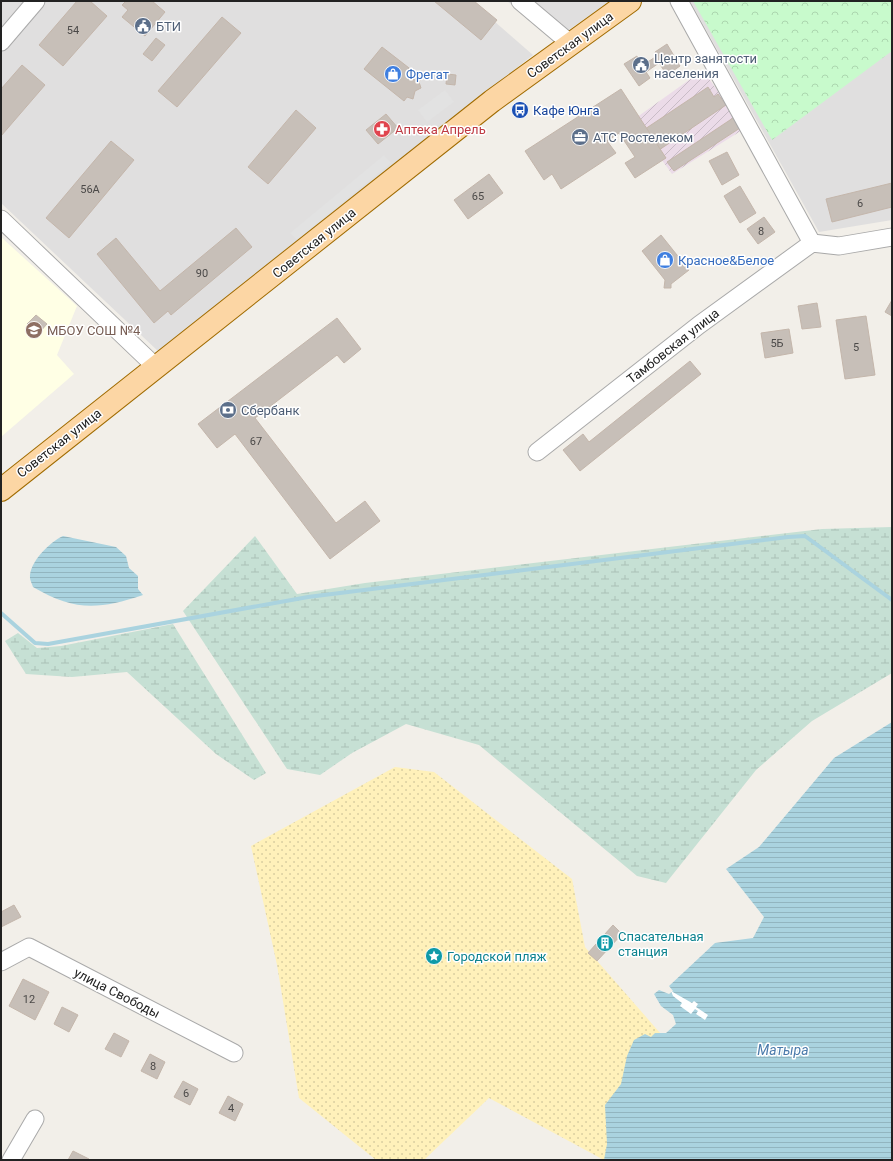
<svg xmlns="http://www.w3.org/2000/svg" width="893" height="1161" viewBox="0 0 893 1161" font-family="Roboto,sans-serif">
	<defs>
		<pattern id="industrial-furrows" width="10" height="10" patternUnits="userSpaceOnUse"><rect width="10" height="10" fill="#ebdbe8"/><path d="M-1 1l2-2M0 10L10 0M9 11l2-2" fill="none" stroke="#c9bcc7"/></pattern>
		<pattern id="wetland-marsh" width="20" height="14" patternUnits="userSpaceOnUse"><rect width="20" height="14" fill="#c6e0d4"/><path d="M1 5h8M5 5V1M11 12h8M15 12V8" fill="none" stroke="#aac0b6"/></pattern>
		<pattern id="sand-dots" width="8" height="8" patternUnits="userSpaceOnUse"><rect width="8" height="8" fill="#fff1ba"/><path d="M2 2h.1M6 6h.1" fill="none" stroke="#dacea0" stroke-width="1.8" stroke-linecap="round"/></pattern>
		<pattern id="park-crowns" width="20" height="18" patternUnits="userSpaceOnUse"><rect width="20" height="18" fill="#c8facc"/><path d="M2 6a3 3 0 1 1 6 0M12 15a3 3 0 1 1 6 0" fill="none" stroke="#acd6af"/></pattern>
		<pattern id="water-rules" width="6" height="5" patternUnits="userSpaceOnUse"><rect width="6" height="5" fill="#aad3df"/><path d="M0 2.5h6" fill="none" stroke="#92b5bf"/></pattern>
	</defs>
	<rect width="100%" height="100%" fill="#f2efe9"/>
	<g fill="#e0dfdf">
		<path d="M1,1H471L533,55L159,352L1,203Z"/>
		<path d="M507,1H610L553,41Z"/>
		<path d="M690,1H892V220L819,232Z"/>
	</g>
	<path fill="url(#industrial-furrows)" d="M703,70L744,129L672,174L633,120Z"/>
	<path fill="#ffffe5" d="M1,237L77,306L57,355L74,374L1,437Z"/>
	<g fill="url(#wetland-marsh)">
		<path d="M892,527V673L812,721L756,770L666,883L637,876L479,745L406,724L352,753L320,775L287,769L183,611L255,536L297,594L365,583L822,529Z"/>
		<path d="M173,624L266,773L254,780L216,754L127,672L72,677L26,674L5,641L18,633L37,648L61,646Z"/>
	</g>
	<path fill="url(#sand-dots)" d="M395,767L434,772L572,879L585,947L688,1065L636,1160H604L489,1098L424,1160H376L299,1098L277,965L251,846Z"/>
	<path fill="url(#park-crowns)" d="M693,1H892V51L772,140Z"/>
	<g fill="#e2e2e2">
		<path d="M445,90L454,102L427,122L418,110Z"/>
		<path d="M384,155L391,163L297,240L290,233Z"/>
	</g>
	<g fill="url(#water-rules)">
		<path d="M63,536L116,547L126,556L129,568L138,576V589L143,595C98,610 74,611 33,587C32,584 30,580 30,578C29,562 50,542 63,536Z"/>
		<path d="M892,722V1160H604L607,1144L605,1105L621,1084L627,1056L634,1040L645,1034L651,1037L655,1033H666L676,1024L673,1015L661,1006L654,994L659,990L669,994L673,991L669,986L715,943L753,938L764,917L726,869L759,847L834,758Z"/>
	</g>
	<path fill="#fff" d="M671,991L692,1003L694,1001L698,1004L696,1007L708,1015L705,1020L696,1014L698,1011L695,1009L691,1014L680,1006L682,1003L673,996Z"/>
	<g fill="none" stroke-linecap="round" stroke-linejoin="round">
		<path stroke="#aad3df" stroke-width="4" d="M1,613L35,643L48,644L308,597L788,537L805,536L892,600"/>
	</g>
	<g fill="#c7bfb8" stroke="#c4b6ab">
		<path d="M77,1H90L107,16L63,66L39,45Z"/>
		<path d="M126,1H152L165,12L145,36L122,17L128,10L122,5Z"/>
		<path d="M434,1H474L497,20L481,40Z"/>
		<path d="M222,17L241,33L177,107L158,91Z"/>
		<path d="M156,38L165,45L152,61L143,54Z"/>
		<path d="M667,44L680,66L667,75L659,63L646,72L650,78L639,86L624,64L637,56L643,65L657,56L655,52Z"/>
		<path d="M382,47L422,78L419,82L421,88L415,91L413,99L407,97L404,101L364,69Z"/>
		<path d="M22,65L45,85L1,136V89Z"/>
		<path d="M447,74L456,75L455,85L446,84Z"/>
		<path d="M708,87L714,97L718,94L726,105L659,150L645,129Z"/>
		<path d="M621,89L666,158L635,178L625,163L635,157L619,133L607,141L616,153L561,189L552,174L544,180L525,151Z"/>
		<path d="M296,110L316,128L268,184L248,167Z"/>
		<path d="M386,114L398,128L378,144L366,130Z"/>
		<path d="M733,118L740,128L674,171L667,162Z"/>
		<path d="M111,141L134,160L69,238L46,218Z"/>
		<path d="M727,152L739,175L722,185L709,161Z"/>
		<path d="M489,174L503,193L468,219L454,200Z"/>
		<path d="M892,183V207L832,222L826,199Z"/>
		<path d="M740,186L756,213L740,223L724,196Z"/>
		<path d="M764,217L775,232L758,244L747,229Z"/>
		<path d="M236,228L252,247L171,315L168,311L154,323L97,254L116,238L160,291Z"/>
		<path d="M661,235L689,270L671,284V288H664L665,280L642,251Z"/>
		<path d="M892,300V316L885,312Z"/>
		<path d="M817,303L821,327L802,329L798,306Z"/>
		<path d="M36,315L47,324L38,334L27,324Z"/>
		<path d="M866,316L875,375L845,379L836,320Z"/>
		<path d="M337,318L361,349L344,363L337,355L255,418L336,523L365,501L380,521L330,559L235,434L217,448L198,424Z"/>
		<path d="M789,329L793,353L765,358L761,333Z"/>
		<path d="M690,361L701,374L580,471L563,450L583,434L589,442Z"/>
		<path d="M14,905L21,917L1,927V912Z"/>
		<path d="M613,925L622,934L597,961L588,953Z"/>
		<path d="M23,979L49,992L35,1020L9,1006Z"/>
		<path d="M62,1007L78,1015L69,1032L54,1024Z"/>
		<path d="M114,1033L129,1041L121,1057L105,1049Z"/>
		<path d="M150,1054L165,1062L157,1079L141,1071Z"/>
		<path d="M183,1081L198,1089L190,1105L174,1097Z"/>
		<path d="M228,1096L243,1104L235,1121L219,1113Z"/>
		<path d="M73,1151L89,1159L88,1160H68Z"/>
	</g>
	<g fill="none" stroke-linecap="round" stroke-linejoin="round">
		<g stroke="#a9a9a9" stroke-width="19">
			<g id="minor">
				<path d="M520,1L571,44"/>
				<path d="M679,1L812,243"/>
				<path d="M1,42L36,1"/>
				<path d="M1,219L157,368"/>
				<path d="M537,452L699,325L812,243L839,246L892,237"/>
				<path d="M1,962L29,947L234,1053"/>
				<path d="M11,1160L35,1119"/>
			</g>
		</g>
		<g stroke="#a06b00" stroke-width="24">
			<path id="major" d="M1,490L492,101L630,1"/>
		</g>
		<use href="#minor" stroke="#fff" stroke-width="17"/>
		<use href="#major" stroke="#fcd6a4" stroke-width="22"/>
	</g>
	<defs>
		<g id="civic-disc" transform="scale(0.9)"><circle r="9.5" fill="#5c6f8a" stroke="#fff"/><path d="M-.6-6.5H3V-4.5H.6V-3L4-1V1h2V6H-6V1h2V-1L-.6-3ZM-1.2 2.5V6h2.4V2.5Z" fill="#fff"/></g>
		<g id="shop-disc" transform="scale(0.9)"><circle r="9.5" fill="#3f7fe0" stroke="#fff"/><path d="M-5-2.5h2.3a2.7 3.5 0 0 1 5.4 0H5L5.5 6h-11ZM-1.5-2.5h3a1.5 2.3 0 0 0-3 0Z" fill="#fff"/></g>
		<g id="bus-disc" transform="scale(0.9)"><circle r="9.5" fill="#1a4fb4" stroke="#fff"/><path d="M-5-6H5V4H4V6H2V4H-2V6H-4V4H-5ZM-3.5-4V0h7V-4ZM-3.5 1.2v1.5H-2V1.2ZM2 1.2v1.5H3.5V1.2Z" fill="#fff"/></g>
		<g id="pharmacy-disc" transform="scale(0.9)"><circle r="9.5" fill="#e0444e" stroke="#fff"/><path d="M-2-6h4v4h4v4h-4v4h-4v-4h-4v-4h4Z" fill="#fff"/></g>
		<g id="office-disc" transform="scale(0.9)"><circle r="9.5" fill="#5c6f8a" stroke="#fff"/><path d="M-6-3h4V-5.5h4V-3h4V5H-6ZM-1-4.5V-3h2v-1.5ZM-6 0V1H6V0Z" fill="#fff"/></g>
		<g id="school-disc" transform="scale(0.9)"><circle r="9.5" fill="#8d6e63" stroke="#fff"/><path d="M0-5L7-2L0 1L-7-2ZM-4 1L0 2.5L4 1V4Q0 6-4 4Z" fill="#fff"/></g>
		<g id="bank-disc" transform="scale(0.9)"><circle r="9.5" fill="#5c6f8a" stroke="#fff"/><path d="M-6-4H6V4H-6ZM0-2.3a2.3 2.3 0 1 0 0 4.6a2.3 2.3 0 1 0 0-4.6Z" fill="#fff"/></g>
		<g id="building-disc" transform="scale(0.9)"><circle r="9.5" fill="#0f9aa8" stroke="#fff"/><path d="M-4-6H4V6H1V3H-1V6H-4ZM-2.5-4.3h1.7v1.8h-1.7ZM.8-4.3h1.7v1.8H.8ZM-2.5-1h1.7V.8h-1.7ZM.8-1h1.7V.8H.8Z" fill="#fff"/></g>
		<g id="sight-disc" transform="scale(0.9)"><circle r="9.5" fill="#0f9aa8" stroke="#fff"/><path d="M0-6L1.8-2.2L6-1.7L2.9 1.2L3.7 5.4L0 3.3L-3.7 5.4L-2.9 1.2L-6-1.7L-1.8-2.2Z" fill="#fff"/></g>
	</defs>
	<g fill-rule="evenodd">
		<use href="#civic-disc" x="143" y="26"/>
		<use href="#civic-disc" x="641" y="65"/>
		<use href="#shop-disc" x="393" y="74"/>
		<use href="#bus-disc" x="520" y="110"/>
		<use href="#pharmacy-disc" x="382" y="129"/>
		<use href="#office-disc" x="580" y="137"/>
		<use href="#shop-disc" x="665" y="260"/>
		<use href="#school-disc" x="34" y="330"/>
		<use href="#bank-disc" x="228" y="410"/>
		<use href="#building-disc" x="605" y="943"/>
		<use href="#sight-disc" x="434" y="956"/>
	</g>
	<g text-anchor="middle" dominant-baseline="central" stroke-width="3" stroke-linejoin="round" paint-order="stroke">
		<g font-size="11" fill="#4b4948">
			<text x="73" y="30">54</text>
			<text x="90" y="189">56А</text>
			<text x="478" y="196">65</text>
			<text x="860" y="203">6</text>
			<text x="761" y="231">8</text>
			<text x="202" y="273">90</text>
			<text x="777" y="343">5Б</text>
			<text x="856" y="347">5</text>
			<text x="256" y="441">67</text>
			<text x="29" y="999">12</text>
			<text x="153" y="1066">8</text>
			<text x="186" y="1093">6</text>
			<text x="231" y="1108">4</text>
		</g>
		<g font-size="13" fill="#4e5e75" stroke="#fff" text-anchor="start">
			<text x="156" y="26">БТИ</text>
			<text x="654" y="58">Центр занятости<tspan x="654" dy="15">населения</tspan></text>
			<text x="593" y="137">АТС Ростелеком</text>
			<text x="241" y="410">Сбербанк</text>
		</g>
		<g font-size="13" fill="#222" stroke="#fff">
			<text transform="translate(570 45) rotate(-36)">Советская улица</text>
			<text transform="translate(314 243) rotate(-39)">Советская улица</text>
			<text transform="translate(673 346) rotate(-38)">Тамбовская улица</text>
			<text transform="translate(59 443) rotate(-38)">Советская улица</text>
			<text transform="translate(117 993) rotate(27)">улица Свободы</text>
		</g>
		<g font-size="13" fill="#366cbe" stroke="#fff" text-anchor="start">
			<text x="406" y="74">Фрегат</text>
			<text x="678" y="260">Красное&amp;Белое</text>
		</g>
		<g font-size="13" fill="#164399" stroke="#fff" text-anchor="start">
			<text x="533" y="110">Кафе Юнга</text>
		</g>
		<g font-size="13" fill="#be3a42" stroke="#fff" text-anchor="start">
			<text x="395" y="129">Аптека Апрель</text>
		</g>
		<g font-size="13" fill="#785e54" stroke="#fff" text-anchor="start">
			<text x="47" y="330">МБОУ СОШ №4</text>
		</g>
		<g font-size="13" fill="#0d838f" stroke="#fff" text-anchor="start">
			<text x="618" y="936">Спасательная<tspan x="618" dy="15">станция</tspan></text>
			<text x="447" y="956">Городской пляж</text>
		</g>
		<g font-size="14" font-style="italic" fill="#4a7aab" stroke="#fff">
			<text x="783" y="1050">Матыра</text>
		</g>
	</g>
	<rect width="893" height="1161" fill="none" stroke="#222222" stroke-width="4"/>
</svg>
